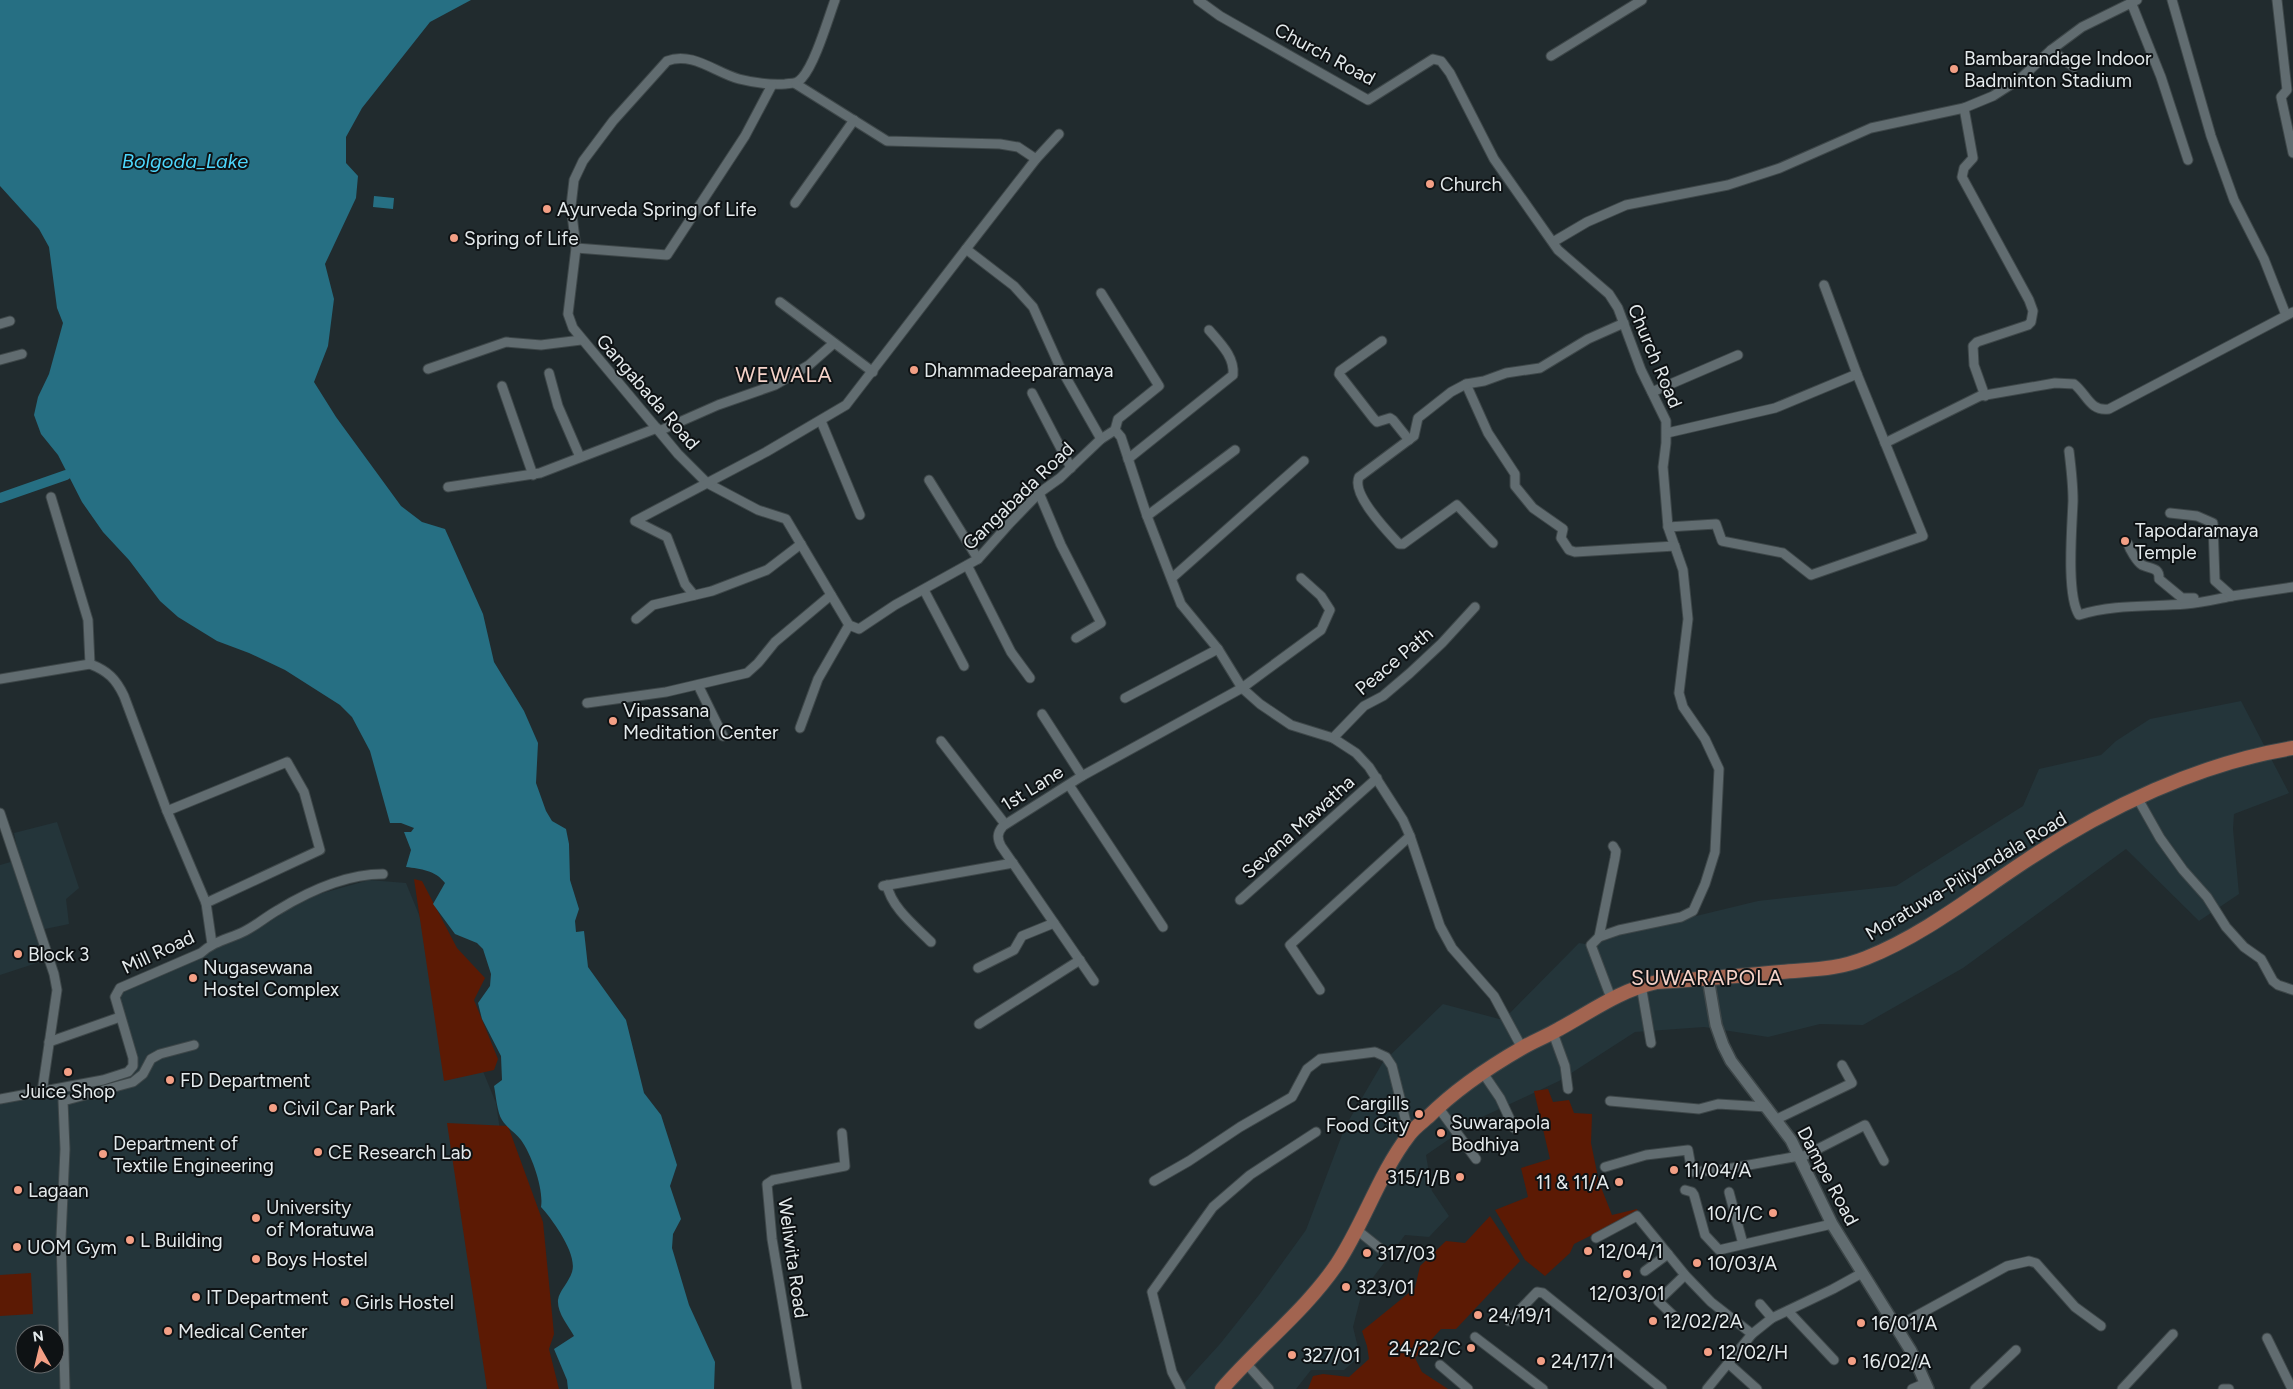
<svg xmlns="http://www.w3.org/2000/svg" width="2293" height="1389" viewBox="0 0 2293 1389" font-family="Figtree,sans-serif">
	<rect width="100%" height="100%" fill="#212b2e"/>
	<g fill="#24353a" fill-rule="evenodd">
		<path d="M2241,701L2289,793L2234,814L2233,829L2239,894L2199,921L2126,849L1963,968L1863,1025L1820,1024L1768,1037L1704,1027L1635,1032L1559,1081L1480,1118L1426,1155L1432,1191L1449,1216L1429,1237L1405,1235L1362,1292L1353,1327L1360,1356L1344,1370H1311L1296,1389H1179L1220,1344L1259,1295L1306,1230L1345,1127L1383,1062L1443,1004L1503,1020L1579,943L1591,945L1610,939L1642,924L1692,917L1758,901L1896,886L2023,806L2039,769L2101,755L2116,741L2150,719Z"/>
		<path d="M57,822L79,888L66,899L69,924L40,930L29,905L14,833Z"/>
		<path d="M14,861L46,960L0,975V865Z"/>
		<path d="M369,880L406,883L496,1103L530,1336L486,1389H0V1102L100,1080L127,1069L134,1051L115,997L118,990L247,935L267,920L316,895ZM25,1334H55V1364H25Z"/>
	</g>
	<g fill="#5c1a04">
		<path d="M414,879L422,881L457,948L485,978L474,1000L498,1059L494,1070L444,1081Z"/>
		<path d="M1548,1089L1553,1102L1569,1100L1574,1113L1592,1114L1591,1143L1599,1182L1612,1215L1637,1209L1638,1212L1574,1244L1570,1253L1545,1276L1525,1260L1495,1210L1528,1197L1521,1168L1550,1159L1534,1091Z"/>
		<path d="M447,1123L508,1126L543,1222L554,1334L549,1349L559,1389H487Z"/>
		<path d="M1490,1216L1520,1261L1456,1329H1441L1415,1358L1422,1372L1448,1389H1308L1313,1376L1323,1374L1349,1377L1369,1359L1367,1346L1362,1331L1415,1288L1420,1266L1446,1241L1465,1243Z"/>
		<path d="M31,1273L33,1314L0,1316V1275Z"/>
	</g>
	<g fill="#266f83">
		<path d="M0,0H471L430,22L362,108L346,137V163L358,176L356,198L325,264L334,299L328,346L314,382L336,417L401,506L422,522L445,529L483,614L494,662L524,711L538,743L536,783L546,811L552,821L566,829L569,844L570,880L579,909L575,921L576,932L584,931L588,967L626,1020L644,1093L661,1115L677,1165L670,1186L681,1219L673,1234L672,1248L689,1305L715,1362L714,1389H568L567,1380L554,1349L574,1336C568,1325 557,1313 558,1300C559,1291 569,1282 572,1272C578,1254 552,1219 541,1207C544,1190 532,1155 521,1140C516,1133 507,1128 502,1120C497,1112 496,1096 494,1086L502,1080L501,1056L482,1019L478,1003L490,986L491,974L483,949L477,943L455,934L433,904L445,883C435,870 421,869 406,867L411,850L404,832H411L414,828L401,823H390L370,751L352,717L340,705L285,670L249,653L217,641L178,617L160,601L129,560L103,532L82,502L58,455L41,434L34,415L38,397L49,374L63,323L57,308L49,247L39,229L0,186Z"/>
		<path d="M374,196L394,198L393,209L373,207Z"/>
	</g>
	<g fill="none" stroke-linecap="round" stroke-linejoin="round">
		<path stroke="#266f83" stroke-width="10" d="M0,498L66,475"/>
		<g stroke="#3e4749" stroke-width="11">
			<g id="minor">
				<path d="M835,0C828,19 815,64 802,78C797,84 793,83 785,84C770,85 755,83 739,79C716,73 692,51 667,61L613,121L583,161L574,180L571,206L576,248L568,314L573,328L678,454L707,483L758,510L786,519L849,625L859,629L895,605L978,559L1009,524L1039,493L1060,478L1101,439L1115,430L1121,437L1147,516L1181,604L1218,649L1242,688L1260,704L1291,725L1333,738L1356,753L1369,767L1403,820L1410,836L1440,926L1452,948L1494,996L1522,1048"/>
				<path d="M1198,0L1220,16L1368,100L1433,59L1441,61L1450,73L1494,159L1558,250L1609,294L1618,308L1641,370L1666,421V443L1663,467L1668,527L1683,570L1688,619L1679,693L1683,707L1705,739L1719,769L1715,852L1705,884L1693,911L1681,917L1619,930L1599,937L1591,945L1611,998"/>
				<path d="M2172,0L2211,136L2234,200L2264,259L2286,315"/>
				<path d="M2277,0L2287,90L2281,97L2293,153"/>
				<path d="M2131,2L2161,77L2188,160"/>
				<path d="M2051,50L2074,67"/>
				<path d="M1551,56L1642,0"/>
				<path d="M796,84L887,141L1000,144L1018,147L1036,159"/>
				<path d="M1964,108L1973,158L1964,168L1962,177L2029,300L2033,311L2031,322L2028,325L1977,342L1973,346L1974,365L1985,396"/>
				<path d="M795,203L854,120"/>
				<path d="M1553,242L1587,222L1626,205L1728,185L1780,168L1871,128L1964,108L1993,96L2021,78L2051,50L2082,27L2137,0"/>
				<path d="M576,248L667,255L745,136L772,85"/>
				<path d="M966,249L1036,159L1059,134"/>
				<path d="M1101,293L1159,386L1118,419L1115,430"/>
				<path d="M780,302L873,372"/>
				<path d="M0,324L10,321"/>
				<path d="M1382,341L1340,371L1339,374L1374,419L1377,422L1390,418L1393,420L1409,440"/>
				<path d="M0,360L22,354"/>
				<path d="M428,369L506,342L541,345L581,340"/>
				<path d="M549,373L558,406L580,457"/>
				<path d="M1466,384L1488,433L1515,474V486L1533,508L1563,529L1561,538L1569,550L1575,552L1675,546"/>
				<path d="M502,386L533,475"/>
				<path d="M1652,392L1738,355"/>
				<path d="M1032,393L1071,468"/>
				<path d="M821,421L860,515"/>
				<path d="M659,431L718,405L775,385L809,365L834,343"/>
				<path d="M1667,433L1775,408L1857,374"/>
				<path d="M1885,443L1980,396L2055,383L2074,384C2087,394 2090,412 2109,409L2293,312"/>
				<path d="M2069,451C2071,467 2073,484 2073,501C2072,527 2066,595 2079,615C2113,604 2151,607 2186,604C2201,603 2217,599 2232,596"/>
				<path d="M1128,459L1233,375C1235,357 1220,343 1209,330"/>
				<path d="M929,480L978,559"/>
				<path d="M448,487L540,473L657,428"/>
				<path d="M1039,493L1061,545L1101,623L1076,638"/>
				<path d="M51,497L88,620L90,664C108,671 116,679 124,696L167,811L206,903L212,944"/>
				<path d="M2170,513L2197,516L2213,523L2215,581L2232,596L2293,587"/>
				<path d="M1147,516L1235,450"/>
				<path d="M1668,527L1716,524L1722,541L1783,553L1811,575L1923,536L1857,374L1824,285"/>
				<path d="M1493,543L1457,505L1403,544H1399C1387,531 1351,494 1359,477L1414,436L1418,418L1451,392L1466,384L1484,381L1506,373L1540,368L1588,339L1624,323"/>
				<path d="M2128,544C2130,550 2137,562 2142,565C2150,569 2160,567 2159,579L2182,598H2194"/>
				<path d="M968,567L1011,652L1030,678"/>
				<path d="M1172,578L1304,461"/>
				<path d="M924,590L964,666"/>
				<path d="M694,595L685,584L667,537L635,521L766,452L846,405L966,249L1014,286L1033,307L1060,367L1101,439"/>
				<path d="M636,619L653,605L712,591L767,570L801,544"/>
				<path d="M0,679L90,664"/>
				<path d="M698,685L723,736"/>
				<path d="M1125,698L1218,649"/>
				<path d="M587,703L666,692L747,673L758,663L775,642L831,595"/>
				<path d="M1042,714L1082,776"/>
				<path d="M800,728L818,679L849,625"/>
				<path d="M1333,738L1364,706L1383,696L1410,673L1442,643L1475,607"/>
				<path d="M941,741L1005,824"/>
				<path d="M1069,785L1163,927"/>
				<path d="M2138,799L2160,838L2183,870L2207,897L2226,927L2244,947L2261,959L2273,981L2278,985L2293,990"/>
				<path d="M167,811L287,762L304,792L320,850L206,903"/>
				<path d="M0,813L54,974L57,990L42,1092"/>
				<path d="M887,885C891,907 915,926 931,942"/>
				<path d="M883,886L1013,863"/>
				<path d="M1240,900L1377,778"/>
				<path d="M1599,937L1615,858L1616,851L1613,846"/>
				<path d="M978,968L1014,950L1022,936L1054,923"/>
				<path d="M1094,981L1001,846C997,838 997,833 1003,826L1082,776L1242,688L1321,630L1330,610L1321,596L1301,578"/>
				<path d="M1641,985L1651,1043"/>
				<path d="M1320,990L1290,945L1410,836"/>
				<path d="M979,1024L1080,960"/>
				<path d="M1553,1033L1565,1066L1568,1089"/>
				<path d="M49,1042L120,1017"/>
				<path d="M1483,1073L1500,1098L1514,1128"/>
				<path d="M0,1099L103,1080L128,1072L133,1066V1058L115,997L120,988L201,953C214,941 229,939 245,931C257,925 267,916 278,910C309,891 346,874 383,874"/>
				<path d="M1610,1101L1699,1109L1718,1104L1767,1107"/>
				<path d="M1438,1107L1476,1159"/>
				<path d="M1777,1119L1852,1083L1842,1065"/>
				<path d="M1800,1158L1865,1125L1884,1161"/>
				<path d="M1605,1167L1646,1155L1688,1150L1692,1172L1727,1169L1799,1156"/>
				<path d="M1154,1181L1189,1161L1240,1127L1292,1097L1307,1069L1320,1059L1375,1052L1386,1057L1392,1066L1409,1134"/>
				<path d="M1685,1190L1692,1192L1694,1195L1705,1235L1719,1250L1832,1224"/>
				<path d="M1729,1192L1743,1244"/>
				<path d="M1357,1230L1382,1250"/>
				<path d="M1596,1238L1637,1216L1685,1275L1711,1302L1752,1334"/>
				<path d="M1645,1271L1668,1254"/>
				<path d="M1760,1304L1772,1318"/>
				<path d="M1788,1311L1834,1360"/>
				<path d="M1677,1319L1658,1301L1685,1275"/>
				<path d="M1509,1321L1537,1292L1543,1293L1662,1389"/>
				<path d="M1896,1327L2007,1266L2029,1261L2036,1263L2075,1307L2101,1326"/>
				<path d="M1475,1337L1543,1389"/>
				<path d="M2267,1338L2292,1389"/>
				<path d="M1245,1362L1269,1389"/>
				<path d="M1729,1364L1757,1389"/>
				<path d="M1440,1365L1468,1389"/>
				<path d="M65,1389L61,1238L65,1149L63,1101L133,1082L143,1074L151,1059L160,1054L194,1045"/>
				<path d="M797,1389L772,1239L767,1184L773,1180L845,1166L842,1133"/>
				<path d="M1181,1389L1172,1372L1152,1292L1213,1207L1250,1175L1316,1132"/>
				<path d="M1707,1389L1752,1334L1772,1318L1833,1289L1862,1273"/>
				<path d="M1912,1389L1926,1383"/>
				<path d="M1975,1389L2016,1350"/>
				<path d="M2122,1389L2173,1334"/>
				<path d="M2223,1389H2229"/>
			</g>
		</g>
		<g stroke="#3e4749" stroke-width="14">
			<path id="tertiary" d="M1708,978L1716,1025L1723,1045L1731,1061L1791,1140L1832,1224L1911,1351L1928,1389"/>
		</g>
		<g stroke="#3e4749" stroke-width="16">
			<path id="primary" d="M1222,1389C1259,1346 1305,1311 1337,1264C1364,1223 1379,1174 1409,1135C1414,1128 1421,1123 1428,1117C1455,1090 1489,1067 1522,1048C1534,1041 1547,1036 1559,1029C1592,1011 1620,990 1657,982C1699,979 1740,976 1781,972C1813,969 1836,970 1866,958C1924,935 1975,894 2027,860C2105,808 2200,763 2293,748"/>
		</g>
		<use href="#minor" stroke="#616c70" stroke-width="9"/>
		<use href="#tertiary" stroke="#616c70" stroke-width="11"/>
		<use href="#primary" stroke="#a26450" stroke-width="14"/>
	</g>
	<g fill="#f39f85" stroke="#0e1214" stroke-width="2">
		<circle cx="1954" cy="69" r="5"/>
		<circle cx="1430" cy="184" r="5"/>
		<circle cx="547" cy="209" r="5"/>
		<circle cx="454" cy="238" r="5"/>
		<circle cx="914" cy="370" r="5"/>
		<circle cx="2125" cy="541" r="5"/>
		<circle cx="613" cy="721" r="5"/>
		<circle cx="18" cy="954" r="5"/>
		<circle cx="193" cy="978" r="5"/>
		<circle cx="68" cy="1072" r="5"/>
		<circle cx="170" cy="1080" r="5"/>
		<circle cx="273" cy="1108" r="5"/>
		<circle cx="1419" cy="1114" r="5"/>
		<circle cx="1441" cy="1133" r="5"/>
		<circle cx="318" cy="1152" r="5"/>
		<circle cx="103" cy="1154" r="5"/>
		<circle cx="1674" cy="1170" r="5"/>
		<circle cx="1460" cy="1177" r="5"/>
		<circle cx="1619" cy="1182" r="5"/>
		<circle cx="18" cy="1190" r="5"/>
		<circle cx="1773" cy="1213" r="5"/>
		<circle cx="256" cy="1218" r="5"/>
		<circle cx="130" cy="1240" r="5"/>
		<circle cx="17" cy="1247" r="5"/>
		<circle cx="1588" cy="1251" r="5"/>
		<circle cx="1367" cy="1253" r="5"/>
		<circle cx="256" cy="1259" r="5"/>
		<circle cx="1697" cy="1263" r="5"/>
		<circle cx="1627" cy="1274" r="5"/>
		<circle cx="1346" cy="1287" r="5"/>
		<circle cx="196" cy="1297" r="5"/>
		<circle cx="345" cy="1302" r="5"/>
		<circle cx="1478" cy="1315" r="5"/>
		<circle cx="1653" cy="1321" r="5"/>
		<circle cx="1861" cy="1323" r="5"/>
		<circle cx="168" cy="1331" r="5"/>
		<circle cx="1471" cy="1348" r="5"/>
		<circle cx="1708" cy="1352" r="5"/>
		<circle cx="1292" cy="1355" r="5"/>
		<circle cx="1541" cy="1361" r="5"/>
		<circle cx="1852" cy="1361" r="5"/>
	</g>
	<g text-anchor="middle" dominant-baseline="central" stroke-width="4" stroke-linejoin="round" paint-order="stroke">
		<g font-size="19" fill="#e4eaec" stroke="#0e1214">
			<text transform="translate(1325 54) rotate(28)">Church Road</text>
			<text transform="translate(1655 356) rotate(67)">Church Road</text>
			<text transform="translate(648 392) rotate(49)">Gangabada Road</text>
			<text transform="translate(1018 496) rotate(-44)">Gangabada Road</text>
			<text transform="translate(1394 661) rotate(-40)">Peace Path</text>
			<text transform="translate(1032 788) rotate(-32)">1st Lane</text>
			<text transform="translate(1298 827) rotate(-42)">Sevana Mawatha</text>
			<text transform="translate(1966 876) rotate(-31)">Moratuwa-Piliyandala Road</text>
			<text transform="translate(158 952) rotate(-25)">Mill Road</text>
			<text transform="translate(1828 1176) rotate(62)">Dampe Road</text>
			<text transform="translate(793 1258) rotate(82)">Weliwita Road</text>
		</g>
		<g font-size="19" fill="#e4eaec" stroke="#0e1214" text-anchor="start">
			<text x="1964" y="58">Bambarandage Indoor<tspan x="1964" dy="22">Badminton Stadium</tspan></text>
			<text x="1440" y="184">Church</text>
			<text x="557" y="209">Ayurveda Spring of Life</text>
			<text x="464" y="238">Spring of Life</text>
			<text x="924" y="370">Dhammadeeparamaya</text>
			<text x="2135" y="530">Tapodaramaya<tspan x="2135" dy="22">Temple</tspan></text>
			<text x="623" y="710">Vipassana<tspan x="623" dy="22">Meditation Center</tspan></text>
			<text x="28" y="954">Block 3</text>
			<text x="203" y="967">Nugasewana<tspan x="203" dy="22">Hostel Complex</tspan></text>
			<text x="180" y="1080">FD Department</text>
			<text x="68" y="1091" text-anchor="middle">Juice Shop</text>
			<text x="1409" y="1103" text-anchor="end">Cargills<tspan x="1409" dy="22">Food City</tspan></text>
			<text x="283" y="1108">Civil Car Park</text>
			<text x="1451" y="1122">Suwarapola<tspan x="1451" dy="22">Bodhiya</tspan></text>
			<text x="113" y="1143">Department of<tspan x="113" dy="22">Textile Engineering</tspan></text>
			<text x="328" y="1152">CE Research Lab</text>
			<text x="1684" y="1170">11/04/A</text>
			<text x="1450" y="1177" text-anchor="end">315/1/B</text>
			<text x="1609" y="1182" text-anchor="end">11 &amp; 11/A</text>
			<text x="28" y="1190">Lagaan</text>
			<text x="266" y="1207">University<tspan x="266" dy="22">of Moratuwa</tspan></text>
			<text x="1763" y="1213" text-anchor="end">10/1/C</text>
			<text x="140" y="1240">L Building</text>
			<text x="27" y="1247">UOM Gym</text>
			<text x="1598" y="1251">12/04/1</text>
			<text x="1377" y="1253">317/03</text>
			<text x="266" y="1259">Boys Hostel</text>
			<text x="1707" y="1263">10/03/A</text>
			<text x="1356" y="1287">323/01</text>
			<text x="1627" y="1293" text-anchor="middle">12/03/01</text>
			<text x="206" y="1297">IT Department</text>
			<text x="355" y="1302">Girls Hostel</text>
			<text x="1488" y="1315">24/19/1</text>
			<text x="1663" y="1321">12/02/2A</text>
			<text x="1871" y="1323">16/01/A</text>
			<text x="178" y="1331">Medical Center</text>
			<text x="1461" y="1348" text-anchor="end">24/22/C</text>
			<text x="1718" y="1352">12/02/H</text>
			<text x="1302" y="1355">327/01</text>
			<text x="1551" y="1361">24/17/1</text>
			<text x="1862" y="1361">16/02/A</text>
		</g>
		<g font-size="20" font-style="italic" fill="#4dd7fc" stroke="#0e1214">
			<text x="185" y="161">Bolgoda_Lake</text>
		</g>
		<g font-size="21" letter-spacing="1" fill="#f5d3c9" stroke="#0e1214">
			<text x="784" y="374">WEWALA</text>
			<text x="1707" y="977">SUWARAPOLA</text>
		</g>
	</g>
	<g transform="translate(40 1349) rotate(352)"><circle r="24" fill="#0e1214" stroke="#64686a"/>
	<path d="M0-4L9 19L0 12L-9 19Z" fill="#f39f85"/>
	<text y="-8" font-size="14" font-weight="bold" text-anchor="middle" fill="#e4eaec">N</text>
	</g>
</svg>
